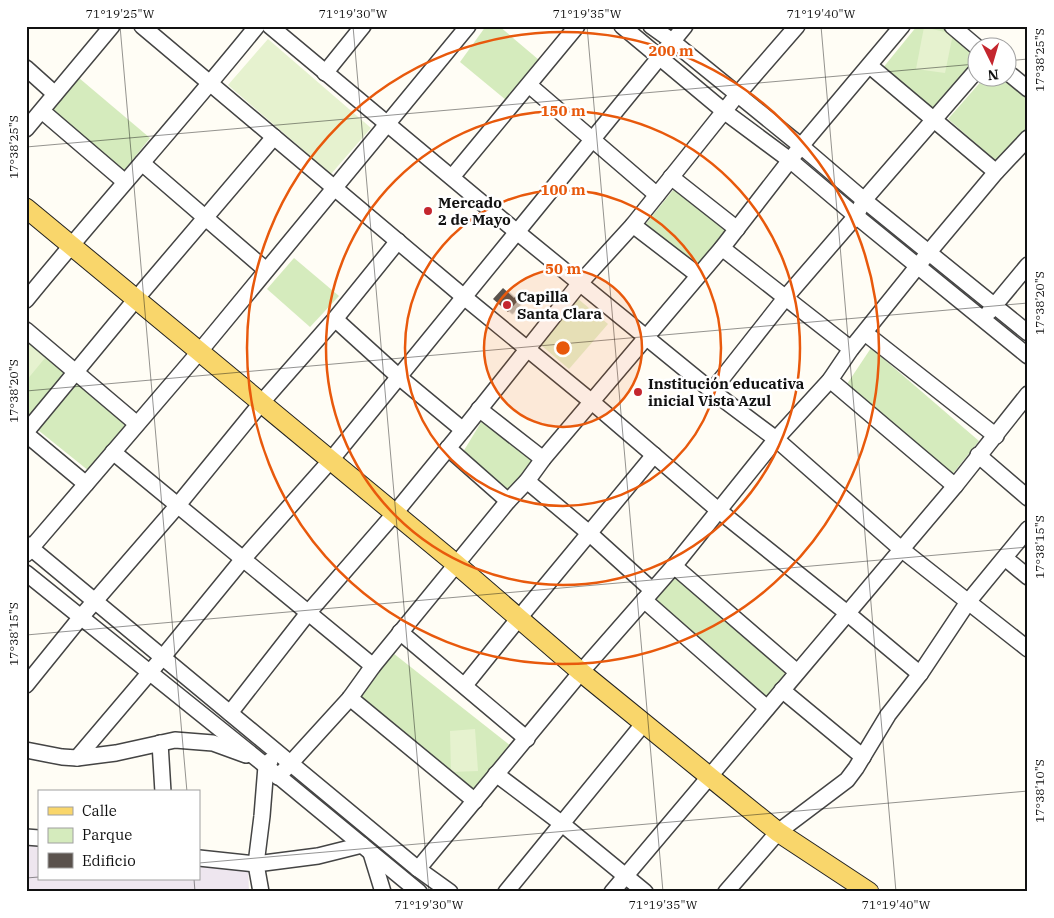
<svg xmlns="http://www.w3.org/2000/svg" width="1054" height="918" viewBox="0 0 1054 918" font-family="'IBM Plex Serif',serif">
	<defs>
		<filter id="shadow"><feDropShadow dx="4.5" dy="2.5" stdDeviation="0" flood-color="#0004"/></filter>
	</defs>
	<rect width="100%" height="100%" fill="#fffdf5"/>
	<path fill="#eee6ef" d="M26,835L39,836V879H199V856L248,862L249,892H26Z"/>
	<g fill="#d5ebbd">
		<path d="M486,26H499L539,60L506,100L460,62Z"/>
		<path d="M917,26H942L976,54V62L935,112L882,69Z"/>
		<path d="M79,78L150,138L123,172L50,110Z"/>
		<path d="M984,78H1003L1028,100V127L997,162L948,119Z"/>
		<path d="M674,189L727,230L697,267L644,226Z"/>
		<path d="M294,258L339,296L310,327L267,289Z"/>
		<path d="M26,339L69,373L29,421L26,418Z"/>
		<path d="M871,348L979,441L951,476L847,384Z"/>
		<path d="M77,380L129,423L89,471L38,430Z"/>
		<path d="M483,419L538,457L506,495L460,457Z"/>
		<path d="M676,572L789,675L768,698L651,600Z"/>
		<path d="M393,653L511,746L473,790L360,699Z"/>
	</g>
	<g fill="#e6f2cf">
		<path d="M924,27L953,34L945,73L916,69Z"/>
		<path d="M268,39L371,128L331,174L228,85Z"/>
		<path d="M577,298L608,324L569,369L541,345Z"/>
		<path d="M26,342L45,358L26,381Z"/>
		<path d="M475,729L478,771L451,772L450,731Z"/>
	</g>
	<path fill="#5a524d" filter="url(#shadow)" d="M503,288L514,298L519,293L522,296L508,312L493,299Z"/>
	<g fill="none" stroke-linecap="round" stroke-linejoin="round">
		<g stroke="#444" stroke-width="18">
			<g id="minor">
				<path d="M142,26L464,297L592,402L718,510L847,613L920,674"/>
				<path d="M270,26L517,232L712,391L776,439L901,549L1028,649"/>
				<path d="M622,26L725,112L791,161L856,216L1028,356"/>
				<path d="M651,26L672,41L801,146L864,200L1028,333"/>
				<path d="M952,26L978,48"/>
				<path d="M870,66L996,172"/>
				<path d="M26,68L55,94"/>
				<path d="M1006,71L1028,89"/>
				<path d="M325,73L363,26"/>
				<path d="M529,85L657,195"/>
				<path d="M42,111L125,182"/>
				<path d="M26,129L112,26"/>
				<path d="M142,163L266,270"/>
				<path d="M452,177L577,26"/>
				<path d="M671,177L737,229"/>
				<path d="M633,225L698,275"/>
				<path d="M722,248L851,349"/>
				<path d="M26,300C102,207 182,119 257,26"/>
				<path d="M989,312L1028,265"/>
				<path d="M335,319L399,377L463,430"/>
				<path d="M26,330L137,424"/>
				<path d="M865,333L996,436"/>
				<path d="M830,380L955,486"/>
				<path d="M712,391L786,297L856,216L864,200L976,71"/>
				<path d="M479,409L543,459"/>
				<path d="M26,432L136,299L274,137"/>
				<path d="M26,434L86,484"/>
				<path d="M448,448L508,501"/>
				<path d="M113,452L373,666"/>
				<path d="M978,455L1028,498"/>
				<path d="M527,481L589,533L652,590"/>
				<path d="M26,544L418,869L450,892"/>
				<path d="M26,554L200,351L468,26"/>
				<path d="M1005,558L1028,577"/>
				<path d="M674,566L797,672"/>
				<path d="M26,573L266,766L419,892"/>
				<path d="M644,600L767,708"/>
				<path d="M400,632L527,739"/>
				<path d="M26,685L81,617L178,505L262,402L335,319L398,241"/>
				<path d="M465,685L519,618L654,455"/>
				<path d="M782,690L863,757"/>
				<path d="M350,698L475,801"/>
				<path d="M230,713L308,613L395,513L463,430L580,283L633,225L737,95L797,26"/>
				<path d="M160,743L163,792"/>
				<path d="M26,750L62,757L77,758L116,753L175,740L213,743L246,755"/>
				<path d="M77,758L162,658L243,559L331,460L685,26"/>
				<path d="M496,774L561,823L645,892"/>
				<path d="M278,777L350,698L373,666L508,501L527,481L543,459L722,248L801,146L902,26"/>
				<path d="M26,837L39,838"/>
				<path d="M371,853L383,892"/>
				<path d="M199,858L256,864L318,856L362,845"/>
				<path d="M418,869L581,672L674,566L776,439L830,380L851,349L929,252L996,172L1028,138"/>
				<path d="M261,892L256,864L262,816L266,766L270,761"/>
				<path d="M506,892L644,723"/>
				<path d="M612,892L955,486L1028,394"/>
				<path d="M726,892L778,832L847,780L856,768L888,715L920,674L968,602L1028,529"/>
			</g>
		</g>
		<g stroke="#222" stroke-width="21">
			<path id="major" d="M26,208L456,564L581,672L710,777L778,832L869,892"/>
		</g>
		<use href="#minor" stroke="#fff" stroke-width="15"/>
		<use href="#major" stroke="#f9d66b" stroke-width="19"/>
	</g>
	<path fill="none" stroke="#111" stroke-width="1" stroke-opacity="0.45" d="M120,26L187,792M353,26L429,892M587,26L663,892M821,26L896,892M1006,61L1028,59M26,147L976,64M26,391L1028,303M26,635L1028,547M199,863L1028,791M26,878L39,877M194,879L195,892"/>
	<circle cx="563" cy="348" r="79" fill="#e8590c" fill-opacity=".12"/>
	<g fill="none" stroke="#e8590c" stroke-width="2.5">
		<circle cx="563" cy="348" r="79"/>
		<circle cx="563" cy="348" r="158"/>
		<circle cx="563" cy="348" r="237"/>
		<circle cx="563" cy="348" r="316"/>
	</g>
	<g fill="#c4262e" stroke="#fff" stroke-width="2">
		<circle cx="428" cy="211" r="5"/>
		<circle cx="507" cy="305" r="5"/>
		<circle cx="638" cy="392" r="5"/>
	</g>
	<g text-anchor="middle" dominant-baseline="central" stroke-width="5" stroke-linejoin="round" paint-order="stroke">
		<g font-size="15" font-weight="bold" fill="#111" stroke="#fff" text-anchor="start">
			<text x="438" y="202">Mercado<tspan x="438" dy="17">2 de Mayo</tspan></text>
			<text x="517" y="296">Capilla<tspan x="517" dy="17">Santa Clara</tspan></text>
			<text x="648" y="383">Institución educativa<tspan x="648" dy="17">inicial Vista Azul</tspan></text>
		</g>
	</g>
	<circle cx="563" cy="348" r="8" fill="#e8590c" stroke="#fff" stroke-width="2.5"/>
	<g font-size="15" text-anchor="middle" font-weight="bold" fill="#e8590c" stroke="#fff" stroke-width="5" stroke-linejoin="round" paint-order="stroke">
		<text x="671" y="56">200 m</text>
		<text x="563" y="116">150 m</text>
		<text x="563" y="195">100 m</text>
		<text x="563" y="274">50 m</text>
	</g>
	<rect width="1054" height="918" fill="none" stroke="#ffffff" stroke-width="55"/>
	<rect x="38" y="790" width="162" height="90" fill="#ffffff" stroke="#a0a0a0"/>
	<rect x="48" y="807" width="25" height="8" fill="#f9d66b" stroke="#a0a0a0"/>
	<text x="82" y="816" font-size="15" fill="#111111">Calle</text>
	<rect x="48" y="828" width="25" height="15" fill="#d5ebbd" stroke="#a0a0a0"/>
	<text x="82" y="840" font-size="15" fill="#111111">Parque</text>
	<rect x="48" y="853" width="25" height="15" fill="#5a524d" stroke="#a0a0a0"/>
	<text x="82" y="866" font-size="15" fill="#111111">Edificio</text>
	<g transform="translate(992 62) rotate(175)"><circle r="24" fill="#ffffff" stroke="#a0a0a0"/>
	<path d="M0-4L9 19L0 12L-9 19Z" fill="#c4262e"/>
	<text y="-8" font-size="14" font-weight="bold" text-anchor="middle" fill="#111111">N</text>
	</g>
	<rect x="28" y="28" width="998" height="862" fill="none" stroke="#111" stroke-width="2"/>
	<g font-size="12" text-anchor="middle" fill="#111">
		<text x="120" y="18">71°19'25"W</text>
		<text x="353" y="18">71°19'30"W</text>
		<text x="587" y="18">71°19'35"W</text>
		<text x="821" y="18">71°19'40"W</text>
		<text transform="translate(1040 60) rotate(-90)" y="4">17°38'25"S</text>
		<text transform="translate(14 147) rotate(-90)" y="4">17°38'25"S</text>
		<text transform="translate(1040 303) rotate(-90)" y="4">17°38'20"S</text>
		<text transform="translate(14 391) rotate(-90)" y="4">17°38'20"S</text>
		<text transform="translate(1040 547) rotate(-90)" y="4">17°38'15"S</text>
		<text transform="translate(14 634) rotate(-90)" y="4">17°38'15"S</text>
		<text transform="translate(1040 791) rotate(-90)" y="4">17°38'10"S</text>
		<text x="429" y="909">71°19'30"W</text>
		<text x="663" y="909">71°19'35"W</text>
		<text x="896" y="909">71°19'40"W</text>
	</g>
</svg>
